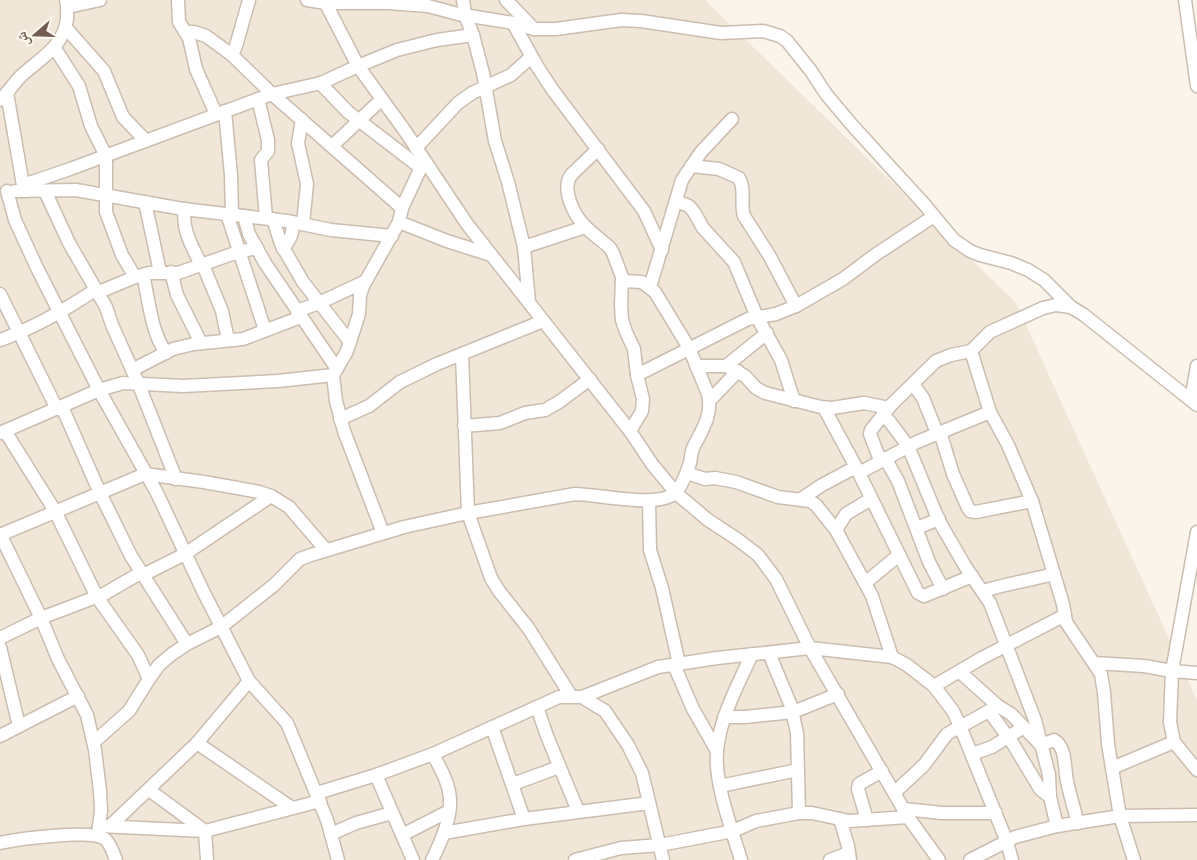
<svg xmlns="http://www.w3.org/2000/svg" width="1197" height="860" viewBox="0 0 1197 860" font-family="'Public Sans','Noto Naskh Arabic',sans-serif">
	<rect width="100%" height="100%" fill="#faf4ea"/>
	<path fill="#f1e7d9" d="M0,0H705L1016,303L1197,700V860H0Z"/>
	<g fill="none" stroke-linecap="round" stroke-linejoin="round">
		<g stroke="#cbbdb0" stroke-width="15">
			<g id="minor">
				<path d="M178,0L179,22L189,38L196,69L216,114"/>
				<path d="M307,0L326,3H388L428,6L458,14L513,23L534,29H556L621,20L641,21L721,33L763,31L780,36L787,41L811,71L826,94L852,125L924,204L954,240L970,251L980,255L1011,263L1028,270L1044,280L1071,307L1084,315L1197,405"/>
				<path d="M324,0L358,66L405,131L467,224L630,431L652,464L676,493L708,520L737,539L758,555L776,579L810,648L908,817L939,860"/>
				<path d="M506,0L534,29"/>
				<path d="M1185,0L1197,86"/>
				<path d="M68,7L100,0"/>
				<path d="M513,23L537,66L552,89L644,211L662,250"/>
				<path d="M66,28L104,71L123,117L146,141"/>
				<path d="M185,32H194L206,36L232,55L272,94L402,208"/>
				<path d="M473,35L483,73L495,141L508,182L524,247L529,302"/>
				<path d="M54,47L79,86L91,126L106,156V212L122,255L135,277"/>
				<path d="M232,55L236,46L249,0"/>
				<path d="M320,83L348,112L421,168"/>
				<path d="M7,93L24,191"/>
				<path d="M258,99L268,140V151L261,160L266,218"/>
				<path d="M0,100C8,93 13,84 21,76C39,59 64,47 67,19C67,12 68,7 66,0"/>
				<path d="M225,111L231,175L232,215"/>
				<path d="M302,120L298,143L307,184L303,224"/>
				<path d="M332,146L382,99"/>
				<path d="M416,148L458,103L472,93L511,75L531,57"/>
				<path d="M598,149L572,174C560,188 574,216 586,227C593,235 602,240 610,248L613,253L622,277L621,306L622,320L626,332L634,349L637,375L643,399L642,411L630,431"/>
				<path d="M691,166L719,169L739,178C746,190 740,203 744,216L769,255L796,306"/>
				<path d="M23,185L70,169L272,94L321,83L358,66L397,50L437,40L473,35L465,15L463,0"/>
				<path d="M7,191L15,220L37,268L99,390L157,493L203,591L249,681L287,723L327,820L338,860"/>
				<path d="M15,191L76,190L183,209L287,221L331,230L392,236"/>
				<path d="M45,191L69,243L106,307L112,325L139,385L176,479"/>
				<path d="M676,201L689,206L694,212L703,228L734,262L757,317L781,360L794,401"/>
				<path d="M145,202L160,272"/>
				<path d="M185,209C181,230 193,247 201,265"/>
				<path d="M227,214L265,330"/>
				<path d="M244,216L249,234L265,263L337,369"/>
				<path d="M273,219L281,244L303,282L350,342"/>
				<path d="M399,222L447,241L491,255"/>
				<path d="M524,247L585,227"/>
				<path d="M283,249C290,239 294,234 292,222"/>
				<path d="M203,265L222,311L228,340"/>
				<path d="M171,272L177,295L201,343"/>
				<path d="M143,275C149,300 151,332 166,353"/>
				<path d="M650,287L682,180L701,152L732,119"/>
				<path d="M99,292L135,277L149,273H178L238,252L257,248"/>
				<path d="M0,294L57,409"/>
				<path d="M297,311L319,303L366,281"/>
				<path d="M0,340C34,328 65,310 95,290"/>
				<path d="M971,351L990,412L1008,445L1032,501L1063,604L1066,622L1101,674L1104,693L1108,744L1120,816L1134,860"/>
				<path d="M462,354L468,513L491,578L499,591L529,629L571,696"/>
				<path d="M696,366H726L745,376L756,388L765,393L821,407L832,408L864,403L889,408"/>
				<path d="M726,366L767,333"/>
				<path d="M132,370L173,349L194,344L243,339L301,317"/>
				<path d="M637,375L748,319L776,314L796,306L843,279L875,255L934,216"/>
				<path d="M913,384L923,398L937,433"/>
				<path d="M1191,400L1197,366"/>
				<path d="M709,401L738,371"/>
				<path d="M62,407L100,493L131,556L187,644"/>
				<path d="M824,408L856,467L918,593L924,596L972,576"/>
				<path d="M883,415L890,422L908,446L939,521L965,566L990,603L1035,720L1049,775L1050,797L1057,826"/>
				<path d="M340,419L369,406L400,382L437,364L543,321"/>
				<path d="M464,426L500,423L525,413L545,410L559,402L590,379"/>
				<path d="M5,431L55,511L97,597L138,655L149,679"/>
				<path d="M940,432L953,474L968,508L970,511L976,512L1032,501"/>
				<path d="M0,433L99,390L123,383L183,386L278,381L333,375"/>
				<path d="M885,458L898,481L929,562L943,589"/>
				<path d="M880,460L870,434L871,430L891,405L936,361L951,355L971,351L990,332L1043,308L1056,305L1071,307"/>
				<path d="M687,473L705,479L715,478L736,482L778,497L810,501L816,505L836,530L872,596L892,657"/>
				<path d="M859,473L917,442L990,412"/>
				<path d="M801,499L822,485L856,467"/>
				<path d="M649,501L650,550L662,588L679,664"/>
				<path d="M917,528L939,519"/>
				<path d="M836,530L846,514L871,499"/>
				<path d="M1197,532L1172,671L1170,722L1174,742L1197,770"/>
				<path d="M383,533L344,431L336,401L333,375L346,353L350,342L359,314L360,295L363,286L399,222L402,208L424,161"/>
				<path d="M0,534L41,618L58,659L87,715L95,750L100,791L101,810L98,835"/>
				<path d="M0,535L145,474L204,482L259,492L271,496L289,507L326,550"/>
				<path d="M143,575L185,554L271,496"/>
				<path d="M865,583L899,555"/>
				<path d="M983,591C1006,584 1030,580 1054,574"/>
				<path d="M0,638L41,618L104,594L142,572"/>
				<path d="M0,647L19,726"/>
				<path d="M769,653L791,706L797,733L799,813"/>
				<path d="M1094,663L1144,666L1172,671L1197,673"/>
				<path d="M674,665L693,709L717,751"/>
				<path d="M960,672L998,706L1011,714L1041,745L1054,740C1067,748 1064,768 1067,781C1070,795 1074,809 1078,823"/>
				<path d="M934,686L982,658L1065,615"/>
				<path d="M582,697L605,711L628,745L642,773L663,860"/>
				<path d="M537,707L547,736L578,811"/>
				<path d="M989,711L1013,744L1040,789L1050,797"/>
				<path d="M724,717H745L793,712L838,694"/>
				<path d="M492,727L524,819"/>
				<path d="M0,736L78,696"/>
				<path d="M94,742L129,711L149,679L159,665L172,654L187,644L221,627L274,585L300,559L311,555L404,527L468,513L575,494C598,494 662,510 677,491C683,483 687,472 690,463C691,458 691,453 693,448C702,430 713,415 708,394L689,348L655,292L642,282L622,281"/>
				<path d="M197,743L292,808"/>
				<path d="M972,754L992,747L1024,727"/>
				<path d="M1112,768L1174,742"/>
				<path d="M376,775L413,860"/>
				<path d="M513,784L559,767"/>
				<path d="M720,786L798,770"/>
				<path d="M149,790L205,831L207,860"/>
				<path d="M895,792L924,765L947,734L998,706"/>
				<path d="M317,793L376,775L433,754L559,697H582L658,667L717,658L810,648L892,657L907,665L934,686L953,711L960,726L1007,842L1012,860"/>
				<path d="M904,809L942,813H996"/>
				<path d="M840,819L848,846L850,860"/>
				<path d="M867,820L858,789L859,784L882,771"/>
				<path d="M99,826L205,831L320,801"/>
				<path d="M110,826L197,743L249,681"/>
				<path d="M444,833L524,819L649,803"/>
				<path d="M331,834L356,823L392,813"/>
				<path d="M402,835L449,811"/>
				<path d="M0,843C18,839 92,829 105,839C111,844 113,853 116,860"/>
				<path d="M432,860C440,844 451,819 450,801C450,784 440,768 433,754"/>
				<path d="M575,860L621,848L660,845L733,831L756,821L799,813H812L849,821L908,817"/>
				<path d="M741,860C732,829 714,783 717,751C720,717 738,685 752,654"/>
				<path d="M830,860L849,853"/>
				<path d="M970,860L1015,837L1057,826L1120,816L1197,815"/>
			</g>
		</g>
		<use href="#minor" stroke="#fff" stroke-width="12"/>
	</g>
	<g transform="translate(35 35) rotate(250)" stroke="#fdf8f0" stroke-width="4" paint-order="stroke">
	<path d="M0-4L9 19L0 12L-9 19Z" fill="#725d50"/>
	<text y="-8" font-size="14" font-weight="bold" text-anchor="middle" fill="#725d50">ش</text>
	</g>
</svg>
